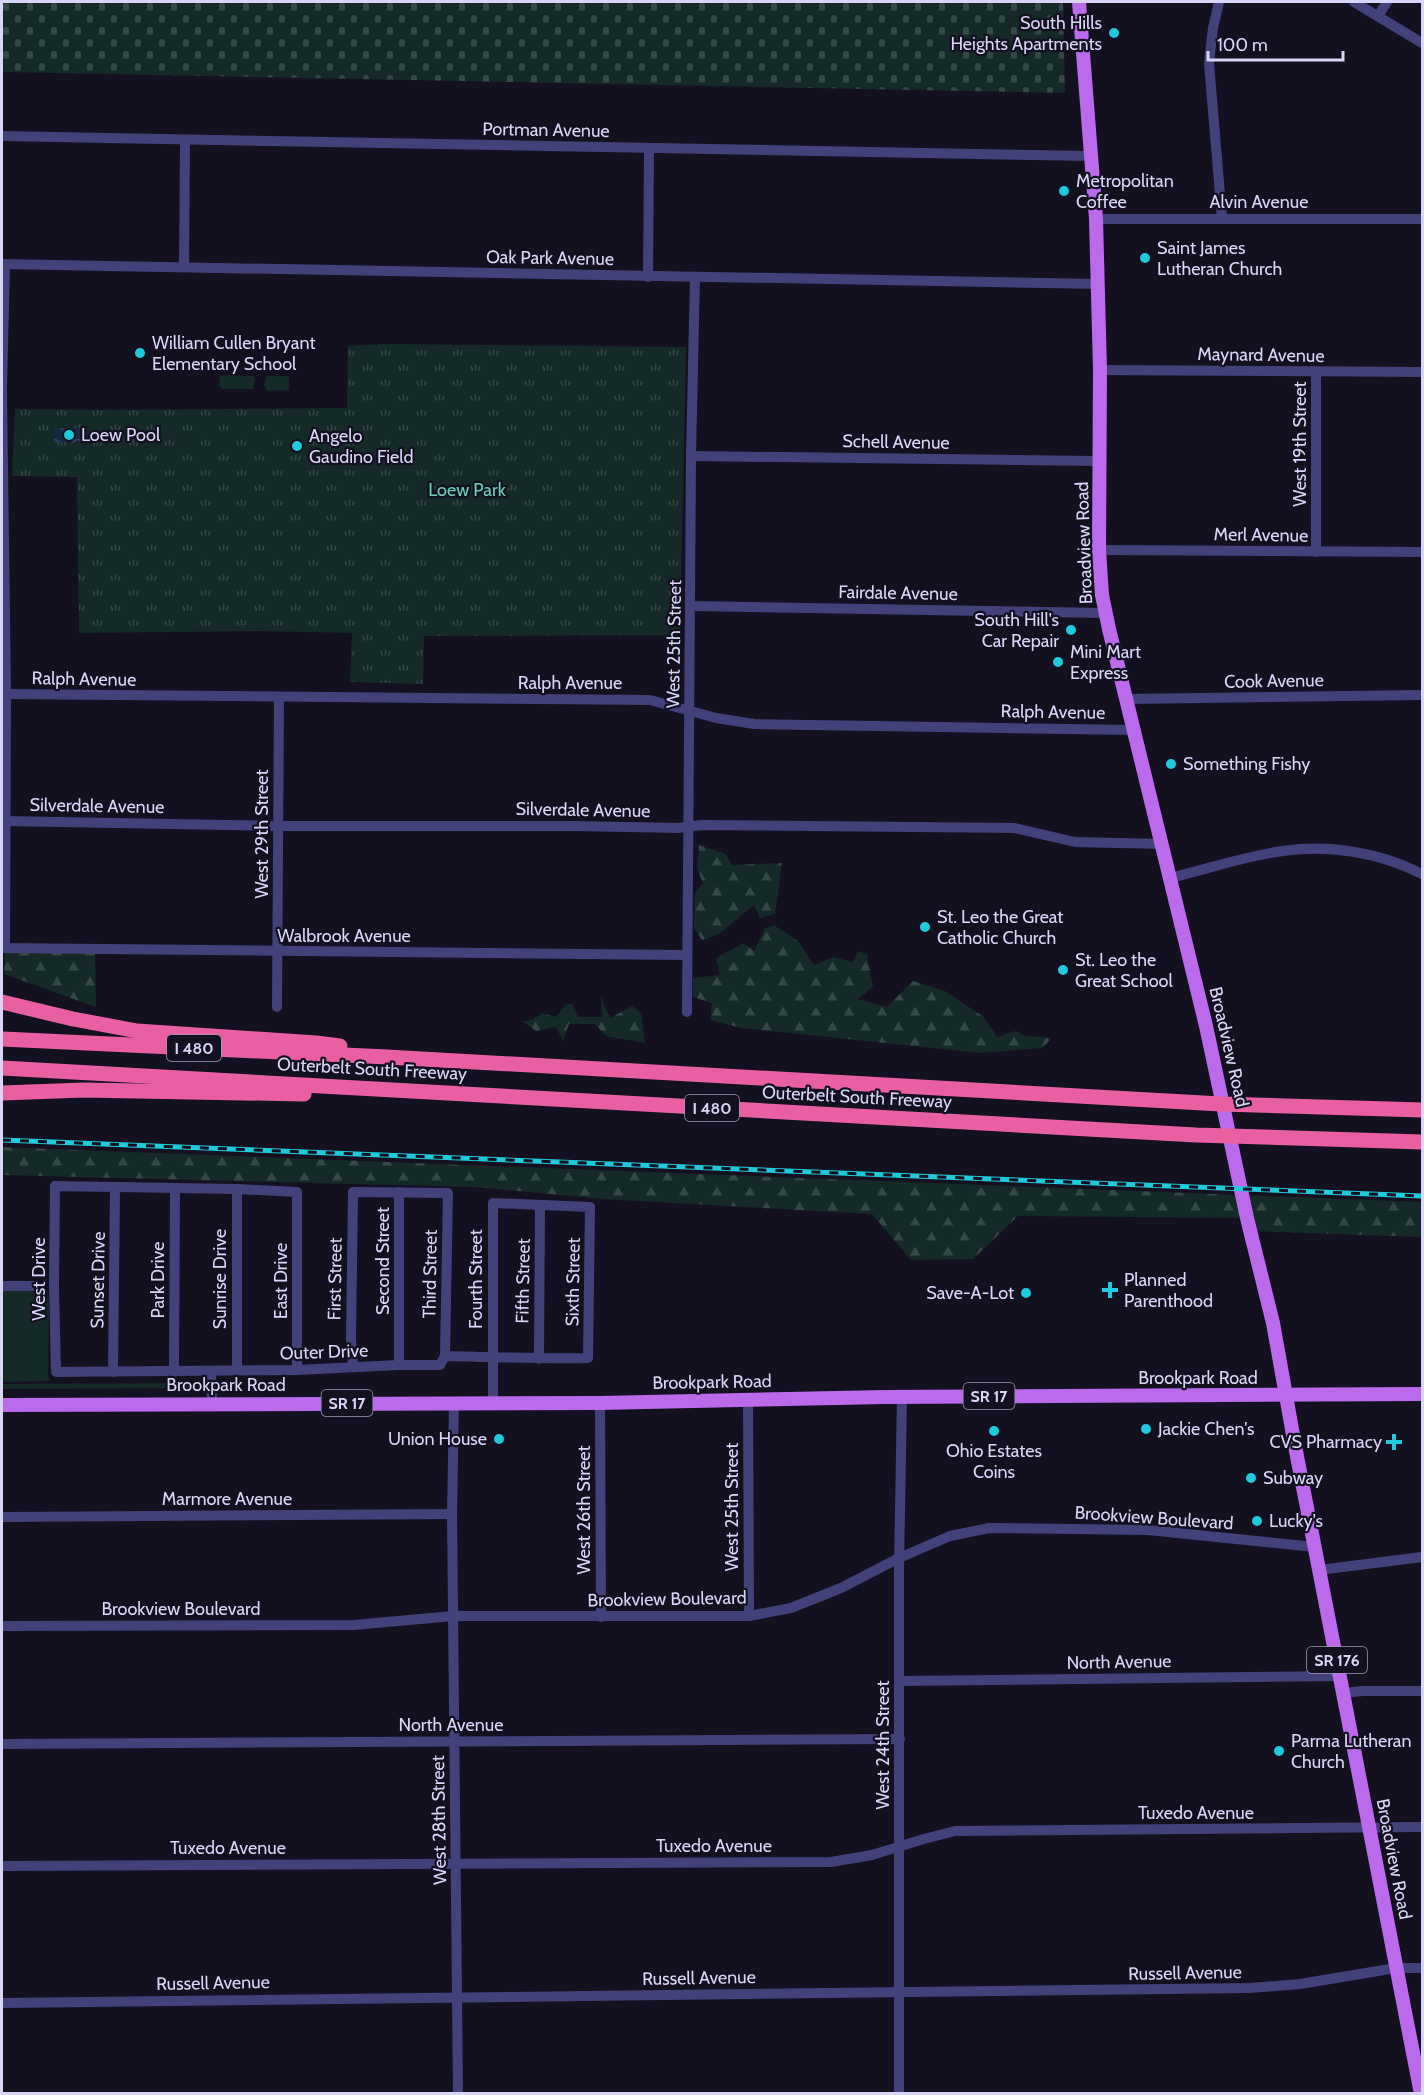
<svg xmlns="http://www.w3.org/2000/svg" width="1424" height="2095" viewBox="0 0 1424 2095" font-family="Cabin,sans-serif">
	<defs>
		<pattern id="forest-firs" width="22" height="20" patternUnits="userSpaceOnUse" patternTransform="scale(1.5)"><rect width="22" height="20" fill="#142928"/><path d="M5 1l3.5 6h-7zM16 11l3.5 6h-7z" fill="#364748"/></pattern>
		<pattern id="cemetery-stones" width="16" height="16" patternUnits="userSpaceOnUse" patternTransform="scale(1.5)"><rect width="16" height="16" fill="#142928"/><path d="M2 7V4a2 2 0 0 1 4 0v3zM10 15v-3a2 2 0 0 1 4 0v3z" fill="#364748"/></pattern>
		<pattern id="park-tufts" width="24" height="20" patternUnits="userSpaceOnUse" patternTransform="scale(1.5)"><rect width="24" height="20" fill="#142928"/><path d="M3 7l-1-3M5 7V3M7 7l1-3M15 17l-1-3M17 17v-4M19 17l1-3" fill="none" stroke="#364748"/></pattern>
		<pattern id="water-waves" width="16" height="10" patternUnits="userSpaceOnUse" patternTransform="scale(1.5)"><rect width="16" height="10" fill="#162844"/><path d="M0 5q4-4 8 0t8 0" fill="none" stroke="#374660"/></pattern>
	</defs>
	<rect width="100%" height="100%" fill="#131020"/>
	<g fill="#142928">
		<path d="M220,375L253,376L255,379L253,389H222L219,385Z"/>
		<path d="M267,376H289V390L267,391L264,385Z"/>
		<path d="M2,1289L47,1290L49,1304L48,1373L50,1381L2,1382Z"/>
		<path d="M197,1383V1388L2,1389V1384Z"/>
	</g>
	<g fill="url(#forest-firs)">
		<path d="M699,845L726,854L732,865L782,863L775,914L760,918L754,905L719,934L702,940L694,928L695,892L703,883L697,868Z"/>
		<path d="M774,925L798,941L814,965L833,957L853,962L858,951L867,954L873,987L857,999L887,1007L913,981L945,991L984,1017L997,1037L1015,1031L1025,1036L1051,1038L1043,1048L979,1053L742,1028L710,1020L712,1003L693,997V978L720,975L716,958L744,943L754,951L765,928Z"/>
		<path d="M5,948L95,950L96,1007L4,974Z"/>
		<path d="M601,998L610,1018L632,1006L641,1013L645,1043L606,1036L595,1024H569L563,1041L556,1027L536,1031L522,1021H530L542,1013L556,1017L566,1004H572L578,1017H602Z"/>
		<path d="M2,1147L1422,1202V1237L1251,1231L1247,1218L1018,1216L973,1259L911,1260L872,1214L602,1199L476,1187L2,1175Z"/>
	</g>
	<path fill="url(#cemetery-stones)" d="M2,2H1063L1065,93L2,72Z"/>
	<path fill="url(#park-tufts)" d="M381,344L686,347L680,635L424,636L423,684L350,682L352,633L261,631L79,633L77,477L12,476L15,409L114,410L347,408L348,346Z"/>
	<path fill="url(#water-waves)" d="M55,428H83V443L54,442Z"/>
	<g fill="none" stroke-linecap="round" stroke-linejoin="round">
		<g stroke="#434179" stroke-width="10">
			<path d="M1219,2L1213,28L1209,63L1222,218"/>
			<path d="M1354,2L1422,43"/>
			<path d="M1378,16L1387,2"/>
			<path d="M2,136L1090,156"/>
			<path d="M1096,219H1422"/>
			<path d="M2,264L1098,284"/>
			<path d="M5,264L2,389L6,694L5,948"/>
			<path d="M184,267L185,140"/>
			<path d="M648,277L649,149"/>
			<path d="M1100,370L1422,372"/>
			<path d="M1316,373V552"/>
			<path d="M691,456L1100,461"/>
			<path d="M1099,550L1422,552"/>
			<path d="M691,606L1105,613"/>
			<path d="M2,694L650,700L716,718L754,724L1134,730"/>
			<path d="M1126,699L1422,695"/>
			<path d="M2,821L278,826H575L678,828L701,825L1014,828L1075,842L1162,844"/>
			<path d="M1170,878C1208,869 1245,856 1283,851C1330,844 1381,853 1422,874"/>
			<path d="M2,948L687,955"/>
			<path d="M277,1007L279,697"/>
			<path d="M687,1012L691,456L695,277"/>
			<path d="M2,1286H35"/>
			<path d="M539,1359L540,1205"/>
			<path d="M399,1365V1192"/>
			<path d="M353,1367L351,1339L353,1192L448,1193L445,1356"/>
			<path d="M237,1370V1189"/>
			<path d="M297,1370V1192L237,1189L55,1186L54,1286L56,1372L297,1370L399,1365H440L445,1356C493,1357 540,1359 588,1358L590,1207L493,1203V1403"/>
			<path d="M211,1371L212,1403"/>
			<path d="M113,1372L115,1188"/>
			<path d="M174,1372L175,1189"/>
			<path d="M748,1398L749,1616"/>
			<path d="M454,1402L452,1514L458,2094"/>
			<path d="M600,1403L601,1617"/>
			<path d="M2,1517L452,1514"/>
			<path d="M1319,1570L1422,1557"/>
			<path d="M2,1626L354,1625L453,1616H749L791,1608L841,1588L899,1558L950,1536L989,1528L1148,1530L1315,1547"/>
			<path d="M899,1681L1340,1676"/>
			<path d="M1343,1693L1363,1691H1422"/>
			<path d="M2,1744L900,1739"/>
			<path d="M2,1866L831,1862L872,1855L924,1839L955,1831L1422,1827"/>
			<path d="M2,2003L1250,1988L1300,1984L1396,1968H1422"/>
			<path d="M899,2094V1570L902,1396"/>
		</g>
		<g stroke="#ba6aeb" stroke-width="14">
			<path d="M1079,2L1096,219L1100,370L1099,550L1102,595L1109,629L1206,1026L1247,1218L1273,1323L1295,1446L1421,2094"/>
			<path d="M2,1405L600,1403L885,1397L1422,1394"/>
		</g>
		<g stroke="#e960a2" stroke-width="15">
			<path d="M2,1002L73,1019L137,1031L316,1043L340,1046"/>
			<path d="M2,1039L387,1057L1221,1104L1422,1110"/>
			<path d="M2,1068L1196,1135L1422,1142"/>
			<path d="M2,1093L84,1090L304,1094"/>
		</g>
		<g stroke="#1ecadc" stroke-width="5">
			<path id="rail" d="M2,1140L1422,1196"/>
		</g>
		<use href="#rail" stroke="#131020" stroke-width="3" stroke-dasharray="9" stroke-linecap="butt"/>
	</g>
	<g fill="#1ecadc" stroke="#131020" stroke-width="2">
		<circle cx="1114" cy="33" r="6"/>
		<circle cx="1064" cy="191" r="6"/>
		<circle cx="1145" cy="258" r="6"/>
		<circle cx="140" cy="353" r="6"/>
		<circle cx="69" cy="435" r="6"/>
		<circle cx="297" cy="446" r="6"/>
		<circle cx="1071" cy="630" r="6"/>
		<circle cx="1058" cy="662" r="6"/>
		<circle cx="1171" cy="764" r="6"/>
		<circle cx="925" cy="927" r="6"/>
		<circle cx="1063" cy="970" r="6"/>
		<path d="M1107 1281h6v6h6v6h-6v6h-6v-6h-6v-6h6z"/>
		<circle cx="1026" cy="1293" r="6"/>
		<circle cx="1146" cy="1429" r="6"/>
		<circle cx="994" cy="1431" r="6"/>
		<circle cx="499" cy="1439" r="6"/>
		<path d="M1391 1433h6v6h6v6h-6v6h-6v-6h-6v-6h6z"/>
		<circle cx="1251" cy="1478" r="6"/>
		<circle cx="1257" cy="1521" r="6"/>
		<circle cx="1279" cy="1751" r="6"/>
	</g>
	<g text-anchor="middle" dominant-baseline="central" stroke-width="4.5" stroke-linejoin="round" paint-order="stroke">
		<g fill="#131020" stroke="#9e9ab8" stroke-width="1.5">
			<rect x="167" y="1035" width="54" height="26" rx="4.5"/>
			<rect x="685" y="1095" width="54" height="26" rx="4.5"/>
			<rect x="963.5" y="1383" width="51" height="26" rx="4.5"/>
			<rect x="321.5" y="1390" width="51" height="26" rx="4.5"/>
			<rect x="1307" y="1647" width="60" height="26" rx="4.5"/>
		</g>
		<g font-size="16" font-weight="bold" fill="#d9d5f9">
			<text x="194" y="1048">I 480</text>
			<text x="712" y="1108">I 480</text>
			<text x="989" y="1396">SR 17</text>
			<text x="347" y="1403">SR 17</text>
			<text x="1337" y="1660">SR 176</text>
		</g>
		<g font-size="18" fill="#d9d5f9" stroke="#131020" text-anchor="start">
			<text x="1102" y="23" text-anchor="end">South Hills<tspan x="1102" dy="21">Heights Apartments</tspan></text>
			<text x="1076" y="181">Metropolitan<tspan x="1076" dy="21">Coffee</tspan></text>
			<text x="1157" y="248">Saint James<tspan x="1157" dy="21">Lutheran Church</tspan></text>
			<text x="152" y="343">William Cullen Bryant<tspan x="152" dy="21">Elementary School</tspan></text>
			<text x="81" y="435">Loew Pool</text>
			<text x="309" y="436">Angelo<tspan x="309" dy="21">Gaudino Field</tspan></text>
			<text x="1059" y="620" text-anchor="end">South Hill's<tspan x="1059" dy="21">Car Repair</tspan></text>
			<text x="1070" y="652">Mini Mart<tspan x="1070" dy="21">Express</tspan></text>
			<text x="1183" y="764">Something Fishy</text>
			<text x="937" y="917">St. Leo the Great<tspan x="937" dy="21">Catholic Church</tspan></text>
			<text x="1075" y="960">St. Leo the<tspan x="1075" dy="21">Great School</tspan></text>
			<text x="1124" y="1280">Planned<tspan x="1124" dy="21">Parenthood</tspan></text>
			<text x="1014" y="1293" text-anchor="end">Save-A-Lot</text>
			<text x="1158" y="1429">Jackie Chen's</text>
			<text x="487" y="1439" text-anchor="end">Union House</text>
			<text x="1382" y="1442" text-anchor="end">CVS Pharmacy</text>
			<text x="994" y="1451" text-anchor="middle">Ohio Estates<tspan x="994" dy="21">Coins</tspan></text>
			<text x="1263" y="1478">Subway</text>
			<text x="1269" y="1521">Lucky's</text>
			<text x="1291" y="1741">Parma Lutheran<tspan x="1291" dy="21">Church</tspan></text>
		</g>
		<g font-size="18" fill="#d9d5f9" stroke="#131020">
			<text transform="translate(546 130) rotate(1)">Portman Avenue</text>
			<text x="1259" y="202">Alvin Avenue</text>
			<text transform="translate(550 258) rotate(1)">Oak Park Avenue</text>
			<text transform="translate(1261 355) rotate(1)">Maynard Avenue</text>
			<text transform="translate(896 442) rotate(1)">Schell Avenue</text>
			<text transform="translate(1300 444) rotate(-90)">West 19th Street</text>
			<text transform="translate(1261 535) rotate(1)">Merl Avenue</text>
			<text transform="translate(1084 543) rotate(-92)">Broadview Road</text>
			<text transform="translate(898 593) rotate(1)">Fairdale Avenue</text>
			<text transform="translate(674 644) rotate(-89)">West 25th Street</text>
			<text transform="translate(84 679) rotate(1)">Ralph Avenue</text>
			<text transform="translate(1274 681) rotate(-1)">Cook Avenue</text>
			<text x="570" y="683">Ralph Avenue</text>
			<text transform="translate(1053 712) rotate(1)">Ralph Avenue</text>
			<text transform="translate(97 806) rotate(1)">Silverdale Avenue</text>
			<text transform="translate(583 810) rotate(1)">Silverdale Avenue</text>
			<text transform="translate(262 834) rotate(-90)">West 29th Street</text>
			<text x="344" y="936">Walbrook Avenue</text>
			<text transform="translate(1229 1047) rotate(77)">Broadview Road</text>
			<text transform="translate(372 1069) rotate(3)">Outerbelt South Freeway</text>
			<text transform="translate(857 1097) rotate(3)">Outerbelt South Freeway</text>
			<text transform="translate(383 1261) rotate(-90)">Second Street</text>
			<text transform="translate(430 1274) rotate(-89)">Third Street</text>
			<text transform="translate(39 1279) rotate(-90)">West Drive</text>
			<text transform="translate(220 1279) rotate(-90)">Sunrise Drive</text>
			<text transform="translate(335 1279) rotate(-89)">First Street</text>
			<text transform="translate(476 1279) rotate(-90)">Fourth Street</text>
			<text transform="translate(98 1280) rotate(-89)">Sunset Drive</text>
			<text transform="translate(158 1280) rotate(-90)">Park Drive</text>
			<text transform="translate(281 1281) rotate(-90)">East Drive</text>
			<text transform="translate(523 1281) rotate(-89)">Fifth Street</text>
			<text transform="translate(573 1282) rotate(-89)">Sixth Street</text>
			<text transform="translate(324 1352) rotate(-2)">Outer Drive</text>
			<text x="1198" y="1378">Brookpark Road</text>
			<text transform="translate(712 1382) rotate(-1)">Brookpark Road</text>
			<text x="226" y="1385">Brookpark Road</text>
			<text x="227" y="1499">Marmore Avenue</text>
			<text transform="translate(732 1507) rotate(-90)">West 25th Street</text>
			<text transform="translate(584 1510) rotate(-90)">West 26th Street</text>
			<text transform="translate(1154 1518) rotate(4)">Brookview Boulevard</text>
			<text transform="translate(667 1599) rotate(-1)">Brookview Boulevard</text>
			<text x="181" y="1609">Brookview Boulevard</text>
			<text transform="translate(1119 1662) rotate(-1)">North Avenue</text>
			<text x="451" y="1725">North Avenue</text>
			<text transform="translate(883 1745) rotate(-90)">West 24th Street</text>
			<text x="1196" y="1813">Tuxedo Avenue</text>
			<text transform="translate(439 1820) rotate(-91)">West 28th Street</text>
			<text x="714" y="1846">Tuxedo Avenue</text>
			<text x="228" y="1848">Tuxedo Avenue</text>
			<text transform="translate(1394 1859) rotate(79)">Broadview Road</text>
			<text transform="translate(1185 1973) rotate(-1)">Russell Avenue</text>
			<text transform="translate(699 1978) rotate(-1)">Russell Avenue</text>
			<text transform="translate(213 1983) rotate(-1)">Russell Avenue</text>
		</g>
		<g font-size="18" fill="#6bcfb6" stroke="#131020">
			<text x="467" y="490">Loew Park</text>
		</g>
	</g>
	<rect width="1424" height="2095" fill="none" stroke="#d9d5f9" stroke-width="6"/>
	<path d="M1208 51v9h135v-9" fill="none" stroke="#d9d5f9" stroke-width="3"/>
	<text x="1217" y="51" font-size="18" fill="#d9d5f9" stroke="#131020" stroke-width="4.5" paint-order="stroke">100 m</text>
</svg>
